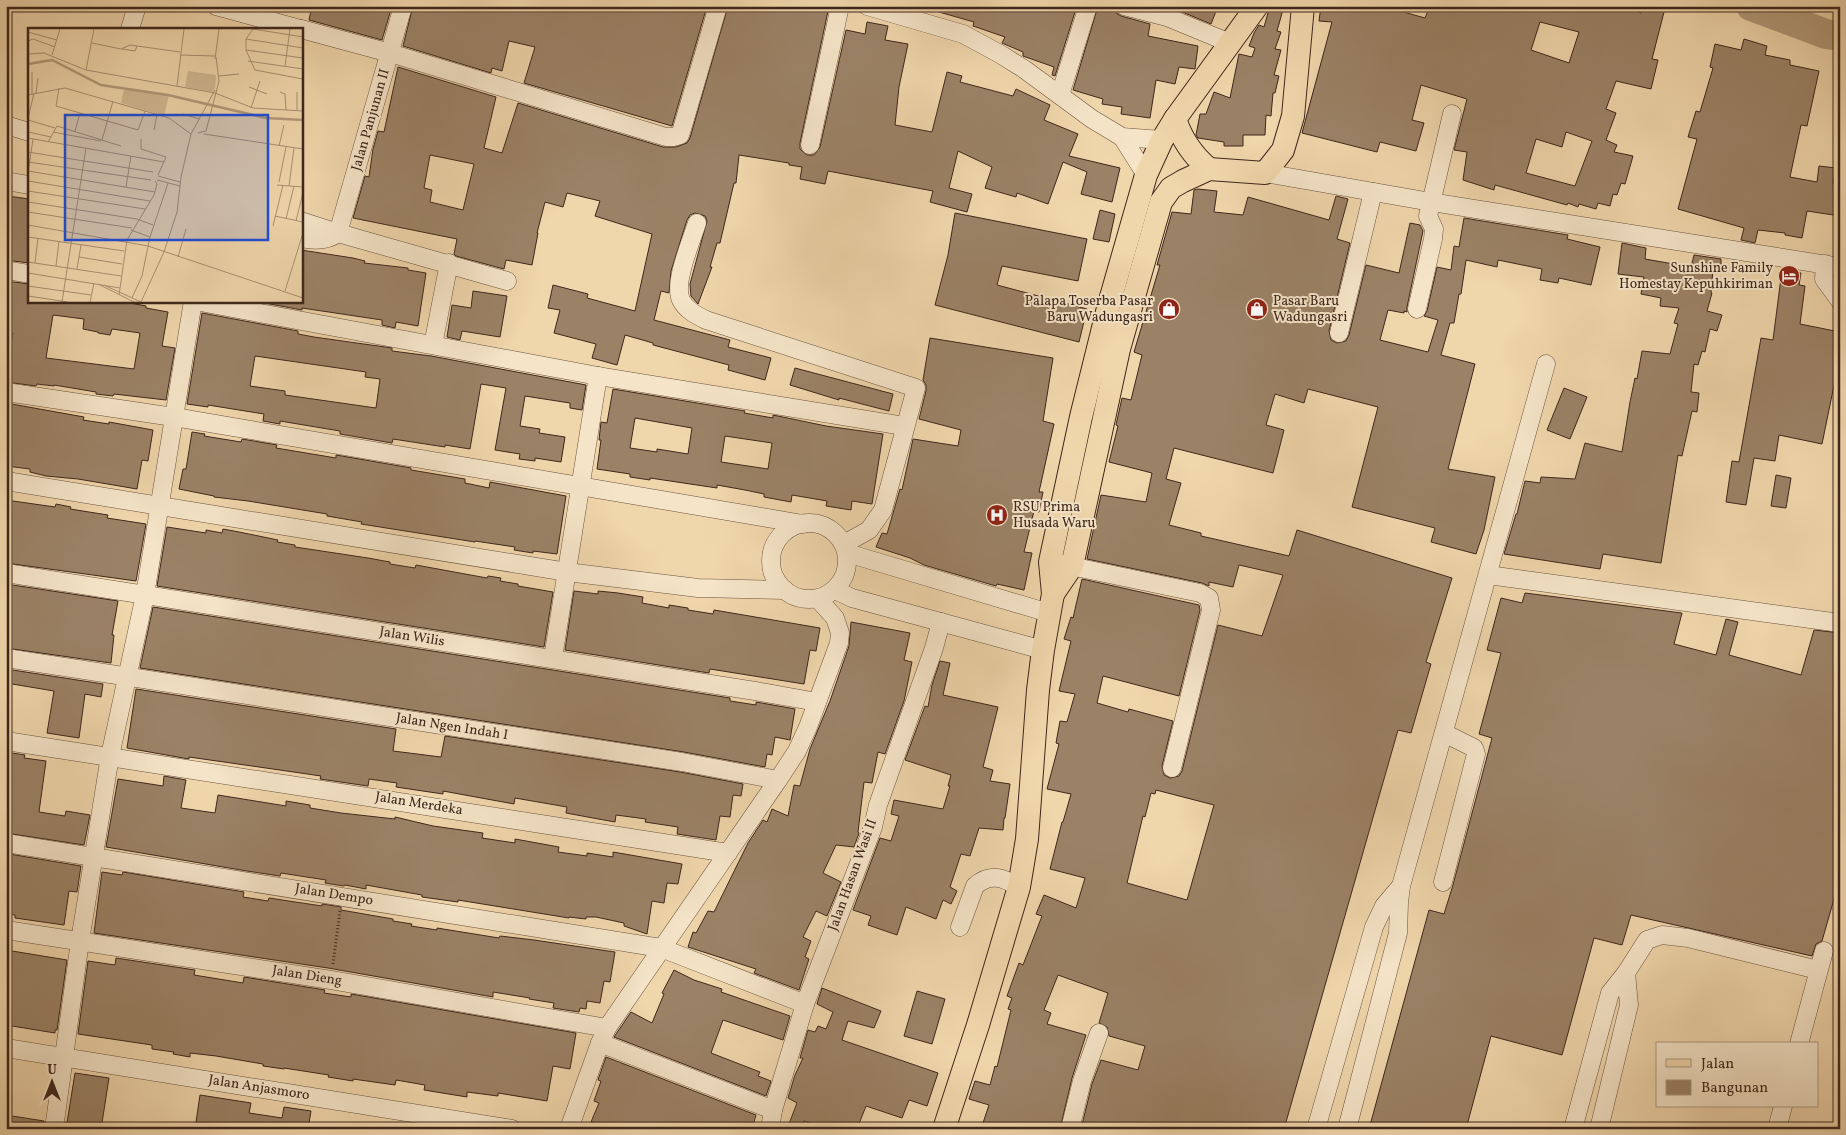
<svg xmlns="http://www.w3.org/2000/svg" width="1846" height="1135" viewBox="0 0 1846 1135" font-family="Vollkorn,serif">
	<rect width="100%" height="100%" fill="#f0d6ab"/>
	<filter id="stains"><feTurbulence type="fractalNoise" baseFrequency=".004" numOctaves="4"/><feColorMatrix values="0 0 0 0 .2 0 0 0 0 .09 0 0 0 0 .02 0 0 0 .5 -.17"/></filter>
	<radialGradient id="worn" r=".72"><stop offset=".6" stop-color="#630" stop-opacity="0"/><stop offset="1" stop-color="#630" stop-opacity=".3"/></radialGradient>
	<g fill="none" stroke-linecap="round" stroke-linejoin="round">
		<path stroke="#b39a7a" stroke-width="30" d="M1751,6L1826,34L1840,36"/>
	</g>
	<g fill="#9b8266" stroke="#3e271c" fill-rule="evenodd">
		<path d="M312,6H392L382,40L309,20Z"/>
		<path d="M413,6H707L672,126L524,83L535,47L509,41L502,71L492,68L491,73L403,46Z"/>
		<path d="M728,6H797L813,10L814,8L828,11L800,143V149L807,155H814L820,147L846,30L865,34L867,22L888,26L885,40L908,44L899,87L895,125L932,132L947,72L962,76L960,82L1013,96L1016,89L1050,105L1044,120L1078,134L1069,156L1120,168L1112,202L1081,194L1087,172L1063,162L1048,204L1017,193L1016,197L985,188L992,167L958,151L949,188L972,194L967,212L930,202L933,191L828,171L825,184L800,179L802,167L789,165V163L739,155L736,183H734L720,243H717L710,267H712L698,304L691,296L690,284L707,221L705,216L695,213L690,215L687,220L671,271L669,293L661,291L654,320L730,340L728,347L771,358L765,380L728,370L729,365L653,345V343L625,335L617,365L592,358L596,344L554,333L560,310L548,308L553,285L588,294L587,298L635,311L652,234L595,216L600,201L567,193L563,207L545,202L537,233H538L532,265L506,260L504,269L456,256L454,254L457,239L353,218L365,176L369,177L373,149L378,131L384,132L398,67L496,97L484,148L502,153L518,103L663,147H676L687,143L690,138ZM430,155L474,164L463,210L430,202L432,190L424,188Z"/>
		<path d="M932,6H1049L1075,12L1055,76L1052,75L1054,67L1023,56V52L1002,43L1005,37L973,26L974,22L932,10Z"/>
		<path d="M1098,6L1114,8L1116,13L1121,16L1150,24L1148,36L1198,46L1195,69L1179,67L1175,84L1156,80L1150,118L1121,114L1122,107L1102,104L1103,99L1073,90Z"/>
		<path d="M1168,6H1218L1211,24Z"/>
		<path d="M1270,6H1284L1277,31L1281,32L1275,49L1281,50L1274,75L1279,76L1275,93H1273L1271,116L1266,115L1265,135H1243V146H1224V142L1198,138L1196,135L1200,114H1206L1214,92L1230,98L1239,54L1252,57L1255,48L1249,46L1254,33L1259,25L1264,27Z"/>
		<path d="M1321,6H1382L1425,18L1430,6H1622L1641,13L1643,6H1646L1664,12L1652,59L1658,60L1651,89L1616,81L1606,109L1616,113L1606,140L1617,145L1614,152L1633,156L1625,184L1621,183L1617,195L1613,194L1610,206L1598,203L1596,209L1579,204L1578,207L1568,203L1567,205L1495,185L1494,190L1463,180L1467,152L1454,150L1467,99L1421,85L1412,120L1424,123L1416,151L1380,142L1377,152L1302,133L1332,22L1319,21ZM1540,22L1579,32L1569,63L1531,50ZM1566,132L1592,141L1575,186L1526,173L1536,139L1562,147Z"/>
		<path d="M1744,39L1767,46L1765,55L1790,60V65L1819,71L1807,126L1801,125L1790,177L1817,182L1819,166L1836,168L1833,183L1840,184V216L1807,211L1802,238L1785,235V233L1758,230L1755,243L1741,240L1744,228L1678,209L1697,139L1688,137L1696,111L1700,112L1713,68L1710,67L1715,44L1741,50Z"/>
		<path d="M1198,189L1217,191L1214,212L1243,215L1248,197L1329,220L1336,196L1348,199L1337,239L1350,243L1329,331L1331,340L1337,343L1346,341L1349,335L1366,265L1399,273L1410,223L1420,225L1423,231L1407,307V312L1404,311V313L1388,310L1380,340L1428,352L1438,320L1424,316L1427,311L1437,267L1451,270L1454,246L1459,247L1464,218L1568,235L1567,239L1600,247L1591,285L1559,278L1558,283L1540,280L1542,269L1498,260L1497,267L1466,260L1461,294H1459L1454,323H1450L1441,355L1475,364L1448,469L1495,477L1484,530L1476,554L1431,542L1435,528L1352,507L1378,407L1308,389L1304,403L1275,394L1266,425L1284,430L1273,473L1174,448L1166,479L1181,483L1169,525L1201,533V536L1289,556L1297,530L1452,578L1426,662L1431,664L1411,733L1398,730L1284,1129H1081L1092,1084L1101,1060L1138,1070L1145,1046L1109,1036L1107,1027L1099,1023L1108,993L1058,975L1044,1010L1051,1013L1047,1024L1086,1035L1072,1078L1060,1129H981L989,1105L969,1099L975,1081L990,1085L995,1066L997,1067L1011,1010L1008,1009L1012,998L1007,996L1019,963L1023,965L1042,916L1036,914L1044,895L1076,908L1085,878L1050,869L1062,822H1063L1071,794L1047,789L1059,744L1056,743L1060,721L1067,722L1075,694L1059,691L1071,641L1064,639L1071,617L1073,618L1082,579L1199,605L1200,610L1179,696L1103,676L1097,703L1128,712L1129,709L1173,721L1162,766L1164,775L1170,778L1179,776L1182,771L1218,625L1262,636L1283,575L1239,565L1233,587L1209,582V586L1202,583L1087,559L1101,495L1146,502L1152,473L1109,462L1118,426L1116,425L1122,398L1131,400L1142,355L1134,352L1160,265H1157L1172,212L1191,214L1194,190ZM1156,790L1214,805L1187,900L1127,883L1143,816L1145,817L1151,793L1155,794Z"/>
		<path d="M8,196L29,199V263L6,260V206Z"/>
		<path d="M1100,210L1115,214L1109,242L1093,239Z"/>
		<path d="M955,213L1087,239L1078,281L1002,266L997,285L1087,309L1079,342L935,305L948,255Z"/>
		<path d="M1622,243L1646,248L1645,259L1691,267L1694,255L1721,259V269H1713L1711,293H1712L1707,311L1722,315L1717,331L1710,329L1705,352L1702,351L1698,365L1694,364L1691,392L1699,393L1697,412L1692,411L1682,456L1678,455L1661,563L1603,554L1600,569L1504,554L1516,514H1517L1525,481L1540,483L1541,477L1575,479L1585,443L1622,452L1630,402L1635,378L1637,379L1642,351L1670,354L1678,324L1674,323L1679,308L1660,306L1661,298L1641,294L1644,277L1618,274Z"/>
		<path d="M301,250L353,258L365,261L364,263L408,268V270L426,273L418,326L396,322L395,328L382,325V320L302,308V310L254,301H301Z"/>
		<path d="M1753,264L1766,266L1765,271L1752,269Z"/>
		<path d="M1782,270L1801,273L1799,285L1805,286L1800,324L1840,332V356L1822,444L1779,435L1775,461L1754,458L1746,505L1726,502L1732,461L1739,462L1761,338L1773,340Z"/>
		<path d="M6,281L29,284V301H131L130,303L146,306V308L168,312L162,346L175,348L166,400L114,394L113,396L96,394V392L54,385V386L37,384L36,386L6,382V371L13,333L6,332ZM53,315L84,319L83,329L98,332V333L110,335L112,329L140,333L134,369L46,358Z"/>
		<path d="M473,291L507,296L500,337L462,331L460,340L447,337L452,305L471,308Z"/>
		<path d="M202,313L298,331V334L314,337L378,346L392,348V351L431,356L586,385L582,410L570,408V403L525,396L520,426L540,429L539,433L565,437L561,462L535,458V461L519,459L520,454L495,450L506,388L481,384L470,449L445,445V447L393,439L392,443L340,434V431L280,421V424L263,421L264,414L208,405V407L187,404ZM255,356L366,372L365,377L380,379L376,408L285,395V391L250,386Z"/>
		<path d="M930,338L1053,358L1043,421L1054,424L1039,492H1043L1039,512L1034,511L1024,552L1032,553L1024,590L997,584L996,586L924,565L910,558L876,547L882,533L887,534L900,489L902,490L913,439L958,446L961,430L919,419L926,391V385L923,380Z"/>
		<path d="M795,368L893,394L889,411L839,398V400L790,385Z"/>
		<path d="M1564,388L1587,397L1570,439L1547,430Z"/>
		<path d="M613,389L745,411L744,413L773,418V415L826,426L883,434L872,504L852,501L851,510L826,506L827,501L792,495L791,502L764,497V494L745,490L717,485V488L650,478V480L630,477V474L597,469L601,440H599L601,422L607,423ZM635,418L692,428L688,454L657,449V452L630,448ZM725,436L772,443L768,469L721,462Z"/>
		<path d="M6,403L84,417L83,420L109,424V422L153,430L148,461L142,460L137,489L78,479L46,476L30,472V469L6,466Z"/>
		<path d="M192,432L205,434L204,436L241,442L242,439L277,445L276,448L336,458V455L411,468V470L465,479V483L489,488L490,482L566,496L557,554L533,551V553L514,550L515,547L475,541V542L361,524L362,522L327,516V514L248,501L214,497V496L179,489L183,469H186Z"/>
		<path d="M1776,475L1791,478L1786,508L1771,506Z"/>
		<path d="M6,500L55,507L56,504L71,507L70,509L108,515L107,518L146,524L136,581L6,563Z"/>
		<path d="M167,527L206,533V530L222,533L223,529L239,532L278,540L277,542L295,545V547L368,558L390,562V564L415,568L416,565L487,578L488,576L501,578L500,581L518,584V586L553,592L544,647L157,586Z"/>
		<path d="M6,584L118,601L112,635H114L111,663L6,648Z"/>
		<path d="M574,591L598,594V591L618,593L643,597L642,603L669,608V605L688,608V610L713,614L714,610L820,628L816,651L810,650L804,684L710,669L709,673L565,650Z"/>
		<path d="M1525,593L1682,613L1674,644L1716,655L1726,619L1738,622L1729,655L1801,675L1814,630L1840,633V878L1822,941L1816,944L1812,956L1631,915L1622,945L1594,938L1562,1055L1491,1036L1466,1129H1369L1429,910L1444,914L1453,885L1492,738L1479,734L1501,653L1487,650L1501,598L1522,603Z"/>
		<path d="M153,607L730,698V701L756,705V702L795,709L790,740L775,737L772,755L767,754L765,767L684,752L140,668Z"/>
		<path d="M851,622L910,633L904,660L912,662L904,701L885,754L878,752L872,783L864,782L858,832L859,833L854,847L836,845L823,873L841,882L827,916L816,911L803,937L811,941L805,957L809,959L799,990L754,973L756,969L688,947L693,932L696,933L708,911L714,912L748,843L763,820L767,822L772,809L788,816L794,785L800,786L810,749L830,701L849,646Z"/>
		<path d="M940,661L950,663L943,695L998,707L983,767L993,770L990,781L1010,784L1005,818H1004L1003,830L979,828L970,856L961,854L950,887L957,891L951,904L943,900L936,919L906,907L897,935L868,925L871,916L853,910L880,838L891,841L899,816L891,814L894,800L943,809L950,786H948L951,775L905,760L925,706L928,707L932,685Z"/>
		<path d="M6,669L103,684L101,697L85,694L79,738L47,733L54,691L6,683Z"/>
		<path d="M136,689L396,729L393,751L441,757L445,736L680,772L743,784L741,796L733,795L730,817L720,816L716,840L677,834L678,827L645,822L646,819L616,815L615,822L593,818L566,813L567,807L515,798L514,804L443,791V794L396,787L397,783L369,779L368,786L320,779L321,776L273,769L189,757V759L127,748Z"/>
		<path d="M6,752L25,755L24,758L46,761L39,812L65,816L66,811L90,815L84,845L6,833V810L10,791L6,790Z"/>
		<path d="M164,776L186,780L181,808L215,813L218,795L286,806V801L310,805V808L341,813L395,819V817L433,826L483,833L482,838L515,843V839L559,847L558,852L587,856V853L613,857V852L682,864L678,884L667,883L664,903L652,901L647,934L624,926V923L596,917H586V919L569,917V918L458,900V902L422,897V895L366,885V889L345,885L344,886L325,883L326,880L281,873L280,876L247,871L106,847L118,779L163,786Z"/>
		<path d="M9,854L81,866L77,892L69,891L64,925L15,918V915L6,913V871Z"/>
		<path d="M102,872L122,875L123,872L244,892L243,897L268,901L269,898L322,906V904L341,907V910L393,919V921L412,924L411,926L437,930V928L499,938L500,936L534,940L615,952L610,982L604,981L600,1003L587,1001L586,1009L580,1008L579,1012L553,1008L554,1003L529,999L530,998L493,992V997L328,968L94,933Z"/>
		<path d="M6,950L67,960L57,1030H55V1033L6,1025Z"/>
		<path d="M116,958L195,970L194,975L243,983L244,977L325,990L324,993L351,997V994L576,1033L570,1069L553,1066L547,1101L498,1093V1096L467,1092V1097L424,1090L425,1085L396,1080L395,1085L353,1079V1081L328,1077L329,1075L284,1068V1069L263,1066V1064L216,1056L190,1053V1057L173,1054L174,1052L152,1049V1045L78,1034L88,961L115,965Z"/>
		<path d="M674,970L694,980L722,989L721,992L790,1016L783,1040L723,1020L711,1053L760,1072L758,1076L771,1081L766,1096L614,1037L631,1012L652,1023L664,994L662,993Z"/>
		<path d="M822,988L881,1011L874,1028L848,1021L842,1040L938,1073L927,1106L909,1100L902,1118L866,1106L857,1129H824L804,1121L801,1129H787L797,1103L788,1098L795,1075L803,1058H800L808,1030L815,1032L818,1026L826,1029L833,1012L817,1004Z"/>
		<path d="M917,991L945,999L932,1044L904,1036Z"/>
		<path d="M606,1057L756,1115L752,1129H608L591,1122L599,1103L594,1101L601,1081L598,1080Z"/>
		<path d="M75,1073L109,1078L101,1129H66Z"/>
		<path d="M200,1095L251,1103L249,1113L282,1118L284,1107L311,1111L308,1129H195Z"/>
		<path d="M6,1115L44,1121V1129H6Z"/>
	</g>
	<g fill="none" stroke-linecap="round" stroke-linejoin="round">
		<g stroke="#6a5340" stroke-width="19">
			<g id="minor">
				<path d="M216,6L300,29"/>
				<path d="M867,6L963,34L1000,54L1024,69L1092,119L1122,137L1162,140"/>
				<path d="M1124,6L1167,17L1230,43"/>
				<path d="M130,29L137,6"/>
				<path d="M301,29L390,53L666,137H673L680,135L682,129L718,6"/>
				<path d="M1060,95L1088,6"/>
				<path d="M6,125L29,132"/>
				<path d="M1122,137L1146,175"/>
				<path d="M810,145L840,6"/>
				<path d="M1265,173L1431,202L1840,267"/>
				<path d="M6,181L29,185"/>
				<path d="M301,221L338,233L507,281"/>
				<path d="M697,223C691,242 673,283 681,300C686,310 696,315 706,320L916,388L883,510L869,530L844,544"/>
				<path d="M338,233L403,6"/>
				<path d="M301,238C314,241 327,241 338,233"/>
				<path d="M1825,264L1824,279L1840,301"/>
				<path d="M6,270L29,274"/>
				<path d="M195,301L598,376L904,426"/>
				<path d="M1417,309L1433,239L1434,229L1428,216L1452,114"/>
				<path d="M1339,333L1373,192"/>
				<path d="M433,345L449,263"/>
				<path d="M6,392L180,418L803,524"/>
				<path d="M6,481L567,572L698,588L785,590"/>
				<circle cx="809" cy="561" r="38"/>
				<path d="M847,553L1049,613"/>
				<path d="M1061,564L1200,593L1209,598L1211,610L1172,768"/>
				<path d="M6,573L755,691L817,702"/>
				<path d="M1488,575L1840,623"/>
				<path d="M835,590L852,598L1043,650"/>
				<path d="M6,658L682,762L778,780"/>
				<path d="M553,658L598,376"/>
				<path d="M6,741L728,853"/>
				<path d="M6,843L661,948L805,1004"/>
				<path d="M1443,882L1476,754L1474,748L1444,733"/>
				<path d="M960,927L975,886C990,872 1004,878 1019,887"/>
				<path d="M6,930L331,980L607,1028"/>
				<path d="M600,1043L773,1110"/>
				<path d="M1799,1044L1824,951"/>
				<path d="M6,1048L512,1129"/>
				<path d="M54,1129L80,941L110,756L145,595L193,301"/>
				<path d="M569,1129L600,1043L607,1028L778,780L797,751L808,727L839,643L840,633L835,618L818,599"/>
				<path d="M770,1129L773,1110L805,1004L873,827L878,805L934,648L941,622"/>
				<path d="M1070,1129L1082,1081L1099,1033"/>
				<path d="M1316,1129L1374,927L1384,906L1401,886"/>
				<path d="M1347,1129L1398,933L1399,903L1401,886L1546,364"/>
				<path d="M1573,1129L1610,993L1626,973L1647,940L1662,935L1688,938L1818,970"/>
				<path d="M1599,1129L1629,1005L1626,973"/>
				<path d="M1777,1129L1783,1106"/>
			</g>
		</g>
		<g stroke="#3e271c" stroke-width="24">
			<g id="major">
				<path d="M1175,119C1182,140 1192,155 1209,169"/>
				<path d="M1053,594L1072,566L1119,349L1161,202L1171,188L1183,181L1209,169L1265,173L1283,150L1293,116L1303,6"/>
				<path d="M944,1129L978,1025L1019,887L1027,839L1038,690L1043,650L1053,594L1050,562L1081,417L1109,304L1146,175L1162,140L1175,119L1257,6"/>
			</g>
		</g>
		<path stroke="#3e271c" stroke-width="3" stroke-dasharray="1 2.5" stroke-linecap="butt" d="M333,964L340,911"/>
		<use href="#minor" stroke="#f5e4c8" stroke-width="18"/>
		<use href="#major" stroke="#f0d6ab" stroke-width="22"/>
	</g>
	<defs>
		<g id="hotel-disc" transform="scale(1.125)"><circle r="9.5" fill="#8f2418" stroke="#f5e4c8"/><path d="M-6-4.5h1.5V1H6V5H4.5V3h-9V5H-6ZM-4 0a1.8 1.8 0 1 1 3.6 0ZM.5 0V-2.5h3Q6-2.5 6 0Z" fill="#fff"/></g>
		<g id="shop-disc" transform="scale(1.125)"><circle r="9.5" fill="#8f2418" stroke="#f5e4c8"/><path d="M-5-2.5h2.3a2.7 3.5 0 0 1 5.4 0H5L5.5 6h-11ZM-1.5-2.5h3a1.5 2.3 0 0 0-3 0Z" fill="#fff"/></g>
		<g id="hospital-disc" transform="scale(1.125)"><circle r="9.5" fill="#8f2418" stroke="#f5e4c8"/><path d="M-5-5h3v3.5h4V-5h3V5h-3V1.5h-4V5h-3Z" fill="#fff"/></g>
	</defs>
	<g fill-rule="evenodd">
		<use href="#hotel-disc" x="1789" y="276"/>
		<use href="#shop-disc" x="1169" y="309"/>
		<use href="#shop-disc" x="1257" y="309"/>
		<use href="#hospital-disc" x="997" y="515"/>
	</g>
	<g text-anchor="middle" dominant-baseline="central" stroke-width="4" stroke-linejoin="round" paint-order="stroke">
		<g font-size="14" fill="#3e271c" stroke="#f5e4c8">
			<text transform="translate(371 120) rotate(-74)">Jalan Panjunan II</text>
			<text transform="translate(412 637) rotate(9)">Jalan Wilis</text>
			<text transform="translate(452 727) rotate(9)">Jalan Ngen Indah I</text>
			<text transform="translate(419 804) rotate(9)">Jalan Merdeka</text>
			<text transform="translate(853 875) rotate(-70)">Jalan Hasan Wasi II</text>
			<text transform="translate(334 895) rotate(9)">Jalan Dempo</text>
			<text transform="translate(307 976) rotate(9)">Jalan Dieng</text>
			<text transform="translate(259 1088) rotate(9)">Jalan Anjasmoro</text>
		</g>
		<g font-size="14" fill="#3e271c" stroke="#f5e4c8" text-anchor="end">
			<text x="1773" y="268">Sunshine Family<tspan x="1773" dy="16">Homestay Kepuhkiriman</tspan></text>
			<text x="1153" y="301">Palapa Toserba Pasar<tspan x="1153" dy="16">Baru Wadungasri</tspan></text>
			<text x="1273" y="301" text-anchor="start">Pasar Baru<tspan x="1273" dy="16">Wadungasri</tspan></text>
			<text x="1013" y="507" text-anchor="start">RSU Prima<tspan x="1013" dy="16">Husada Waru</tspan></text>
		</g>
	</g>
	<g transform="translate(28 28)">
		<rect width="275" height="275" fill="#f0d6ab"/>
		<path d="M160,43L188,47L187,61L184,64L157,59ZM96,61L141,67L136,88L93,75Z" fill="#d2b893"/>
		<path fill="none" stroke="#b39a7a" stroke-width="2.5" d="M0,36L24,32L73,57L140,67L238,90L275,92"/>
		<path fill="none" stroke="#a99072" stroke-width="1" d="M225,1L218,11V22L227,42L275,51M225,1L275,9M0,4L29,12M218,11L275,20M0,13L5,11L27,19M64,15L93,21L102,17L152,24M94,21L107,23L109,18M218,22L275,30M0,26L16,25L58,42L187,65L225,80L275,83M24,27L32,1M152,27L187,28M187,31L191,1M220,33L275,41M257,38L262,1M58,42L66,1M191,48L211,46M149,58L156,1M221,59L239,66M31,60L28,78L110,102L117,83M252,64L257,66L258,82M269,64V83M8,65L10,50M4,66V44M0,67L37,60L141,90L163,106M223,80L232,53M155,86L171,91M0,91L6,65M0,92L27,100M126,102L129,86M47,103L52,85M0,104L23,109M25,104L73,113M170,105L178,103L191,53L188,29M176,106L275,121M0,110L136,134M113,111V121L138,129L130,147M74,112L85,73M20,114L29,98L93,118M251,118L256,97M0,124L125,144M0,134L123,152M0,143L127,164M0,145L5,111M130,148L152,154M129,152L152,158M0,153L122,173M251,154L258,119M249,157L275,159M261,158L266,120M98,159L103,128M0,163L117,181M0,174L109,191L125,197M0,184L104,200M247,188L275,194M258,191L266,158M268,193L275,164M0,197L120,218L275,270M245,198L255,157M103,202L122,209M0,209L96,223M51,229L94,236M150,229L158,201M0,234L93,248M7,235L10,210M28,238L31,213M49,241L53,217M0,245L92,260M70,256L106,274M0,258L63,267M78,258L113,274M257,263L275,205M91,267L99,212L126,167L129,156L127,153M0,268L40,274M104,270L114,248L122,209L140,155M34,274L58,120M62,274L66,255M113,274L136,224L149,184L153,149L163,106L187,62"/>
		<path fill="#1d4ed8" fill-opacity="0.15" stroke="#1d4ed8" stroke-width="2.5" d="M37,87H240V212H37Z"/>
		<rect width="275" height="275" fill="none" stroke="#3e271c" stroke-width="2.5"/>
	</g>
	<rect width="1846" height="1135" fill="none" stroke="#f0d6ab" stroke-width="25"/>
	<rect x="8" y="8" width="1831" height="1120" fill="none" stroke="#3e271c" stroke-width="2.5"/>
	<rect x="12" y="12" width="1821" height="1110" fill="none" stroke="#3e271c"/>
	<rect x="1656" y="1042" width="162" height="65" fill="#f5e4c8" stroke="#ac9883"/>
	<rect x="1666" y="1059" width="25" height="8" fill="#f0d6ab" stroke="#ac9883"/>
	<text x="1701" y="1068" font-size="15" fill="#3e271c">Jalan</text>
	<rect x="1666" y="1080" width="25" height="15" fill="#9b8266" stroke="#ac9883"/>
	<text x="1701" y="1092" font-size="15" fill="#3e271c">Bangunan</text>
	<g transform="translate(52 1082)" stroke="#f5e4c8" stroke-width="4" paint-order="stroke">
	<path d="M0-4L9 19L0 12L-9 19Z" fill="#3e271c"/>
	<text y="-8" font-size="14" font-weight="bold" text-anchor="middle" fill="#3e271c">U</text>
	</g>
	<rect width="100%" height="100%" filter="url(#stains)"/>
	<rect width="100%" height="100%" fill="url(#worn)"/>
</svg>
